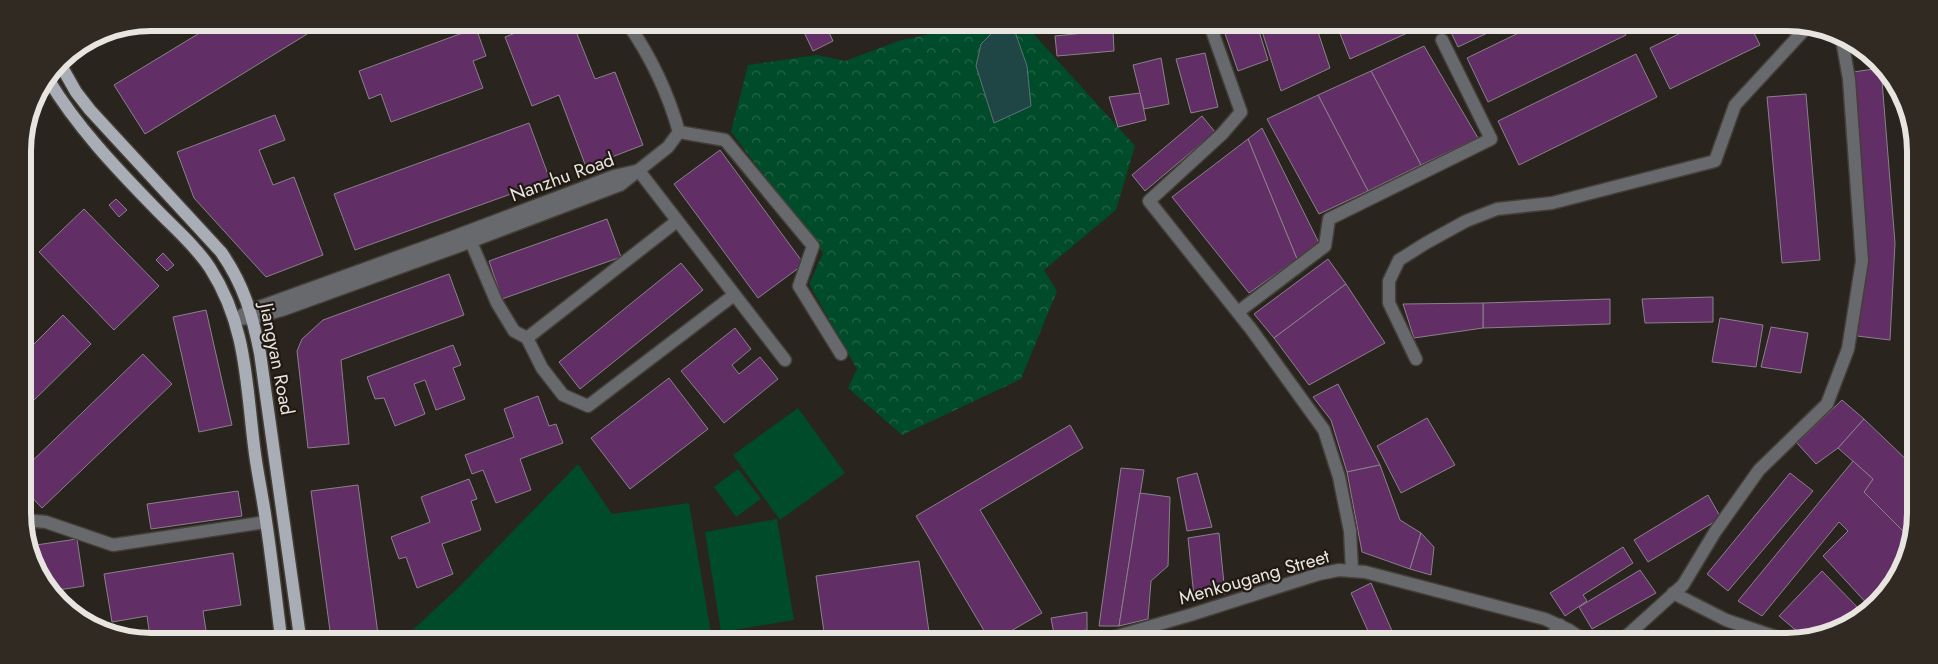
<svg xmlns="http://www.w3.org/2000/svg" width="1938" height="664" viewBox="0 0 1938 664" font-family="Jost,sans-serif">
	<defs>
		<pattern id="forest-crowns" width="20" height="18" patternUnits="userSpaceOnUse" patternTransform="scale(1.25)"><rect width="20" height="18" fill="#004b29"/><path d="M2 6a3 3 0 1 1 6 0M12 15a3 3 0 1 1 6 0" fill="none" stroke="#256548"/></pattern>
	</defs>
	<rect width="100%" height="100%" fill="#29241d"/>
	<g fill="#004b29">
		<path d="M798,408L845,473L780,520L733,455Z"/>
		<path d="M578,464L612,514L689,503L712,639L404,638L458,588Z"/>
		<path d="M738,469L761,499L736,517L714,487Z"/>
		<path d="M777,519L794,620L721,632L705,532Z"/>
	</g>
	<path fill="url(#forest-crowns)" d="M969,26L1030,30L1135,146L1116,210L1044,270L1057,291L1021,379L902,435L848,388L857,369L809,284L823,253L731,132L748,65L817,55L845,61L901,40Z"/>
	<path fill="#1f4545" stroke="#5b7574" d="M996,29H1014L1027,66L1031,106L994,123L976,66L981,44Z"/>
	<g fill="#622e66" stroke="#89818a">
		<path d="M216,23H325L145,134L114,85Z"/>
		<path d="M539,24H573L595,79L615,72L643,145L586,167L559,95L532,106L505,37Z"/>
		<path d="M800,24H835L827,28L833,41L813,51Z"/>
		<path d="M1222,25H1257L1268,60L1238,71Z"/>
		<path d="M1260,25L1316,26L1330,68L1281,91Z"/>
		<path d="M1337,26H1411L1414,30L1350,59Z"/>
		<path d="M1448,26H1502L1458,47Z"/>
		<path d="M1533,26H1622L1626,35L1488,102L1467,58Z"/>
		<path d="M1693,27H1751L1760,45L1670,89L1650,48Z"/>
		<path d="M476,28L486,56L473,61L483,88L391,122L381,94L369,99L359,71Z"/>
		<path d="M1113,30L1114,51L1057,56L1055,36Z"/>
		<path d="M1424,46L1478,138L1421,165L1371,71Z"/>
		<path d="M1205,53L1218,107L1191,113L1176,59Z"/>
		<path d="M1636,54L1657,97L1519,165L1498,121Z"/>
		<path d="M1161,58L1169,104L1144,109L1133,65Z"/>
		<path d="M1881,68L1895,243L1890,340L1857,336L1867,248L1853,72Z"/>
		<path d="M1371,71L1421,165L1368,191L1318,95Z"/>
		<path d="M1140,93L1146,120L1118,127L1109,97Z"/>
		<path d="M1806,94L1820,260L1782,263L1767,97Z"/>
		<path d="M1318,95L1368,191L1319,214L1267,119Z"/>
		<path d="M275,115L285,140L259,150L273,185L294,177L323,255L266,277L194,198L177,152Z"/>
		<path d="M1202,116L1215,132L1145,191L1132,175Z"/>
		<path d="M529,123L550,180L355,250L334,194Z"/>
		<path d="M1262,128L1319,243L1297,259L1248,139Z"/>
		<path d="M1248,139L1297,259L1249,293L1172,197Z"/>
		<path d="M720,150L804,264L758,298L674,184Z"/>
		<path d="M116,199L127,210L119,217L109,205Z"/>
		<path d="M84,209L159,286L114,330L39,252Z"/>
		<path d="M607,219L621,257L502,299L489,261Z"/>
		<path d="M163,253L174,265L167,271L156,260Z"/>
		<path d="M1328,259L1346,284L1274,338L1254,314Z"/>
		<path d="M681,263L703,290L580,389L559,362Z"/>
		<path d="M449,274L464,315L341,360L349,444L308,448L297,351L302,339L323,320Z"/>
		<path d="M24,284L30,290L24,296Z"/>
		<path d="M1346,284L1385,343L1309,385L1274,338Z"/>
		<path d="M1713,297V322L1645,323L1642,299Z"/>
		<path d="M1610,299V324L1483,328V303Z"/>
		<path d="M1483,303V328L1414,338L1403,304Z"/>
		<path d="M206,310L232,425L199,432L173,317Z"/>
		<path d="M63,315L91,344L24,410V354Z"/>
		<path d="M1720,318L1763,325L1756,367L1712,362Z"/>
		<path d="M1771,327L1808,333L1801,373L1761,367Z"/>
		<path d="M735,328L751,349L732,365L739,374L760,357L778,379L724,423L681,371Z"/>
		<path d="M453,345L461,365L453,368L465,399L436,410L425,380L414,384L425,414L395,426L384,398L375,399L367,377Z"/>
		<path d="M143,354L172,384L42,508L25,490V468Z"/>
		<path d="M669,378L708,429L630,489L591,438Z"/>
		<path d="M1338,384L1380,465L1347,472L1331,420L1313,397Z"/>
		<path d="M538,396L549,426L556,424L563,443L520,459L531,490L496,503L483,470L472,474L465,455L514,437L504,409Z"/>
		<path d="M1842,400L1864,419L1838,448L1816,464L1797,443Z"/>
		<path d="M1427,418L1455,465L1401,493L1377,446Z"/>
		<path d="M1864,419L1911,464V539L1864,492L1873,479L1838,448Z"/>
		<path d="M1070,425L1083,448L980,510L1042,613L997,639H989L916,516Z"/>
		<path d="M1853,461L1873,479L1864,492L1911,539V546L1894,584L1871,608L1823,556L1848,531L1839,522L1762,616L1738,601Z"/>
		<path d="M1380,465L1400,520L1421,533L1410,569L1362,552L1347,472Z"/>
		<path d="M1121,468L1144,470L1119,626H1099Z"/>
		<path d="M1197,473L1212,527L1187,531L1177,478Z"/>
		<path d="M1790,473L1813,491L1728,591L1707,574Z"/>
		<path d="M469,479L477,499L471,501L481,530L442,544L453,574L417,588L406,557L399,559L391,537L430,522L421,497Z"/>
		<path d="M358,485L378,634L355,638H331L311,491Z"/>
		<path d="M238,491L242,516L151,529L147,504Z"/>
		<path d="M1140,493L1170,497L1168,566L1151,581L1148,619L1119,626Z"/>
		<path d="M1708,495L1721,518L1648,562L1634,540Z"/>
		<path d="M1219,533L1225,594L1194,597L1188,538Z"/>
		<path d="M1421,533L1434,547L1431,575L1410,569Z"/>
		<path d="M77,539L84,586L52,591L29,546Z"/>
		<path d="M1623,547L1633,563L1583,595L1587,601L1565,616L1550,593Z"/>
		<path d="M233,553L241,605L203,611L207,637H150L147,616L112,622L104,574Z"/>
		<path d="M919,561L930,639H825L816,576Z"/>
		<path d="M1640,570L1656,593L1592,629L1579,607Z"/>
		<path d="M1822,571L1863,613L1859,617L1805,638L1779,616Z"/>
		<path d="M1371,583L1396,640H1372L1351,593Z"/>
		<path d="M1087,612V630L1054,634L1051,618Z"/>
	</g>
	<g fill="none" stroke-linecap="round" stroke-linejoin="round">
		<g stroke="#443f38" stroke-width="15">
			<g id="minor">
				<path d="M1210,25L1241,112L1222,134L1149,201L1251,329L1324,430L1339,477L1350,531L1352,571"/>
				<path d="M679,132L725,140L813,246L799,286L841,354"/>
				<path d="M639,171L785,360"/>
				<path d="M471,242L497,303L514,331L527,338L677,221"/>
				<path d="M1238,312L1325,246L1329,219L1491,139L1442,40"/>
				<path d="M242,315L251,310L453,237L614,176L636,171"/>
				<path d="M235,319L253,318L282,310L459,246L620,185L668,147L679,132C668,93 651,57 628,24"/>
				<path d="M527,338L542,368L563,395L588,406L734,295"/>
				<path d="M1416,359L1389,303V281L1399,260L1426,243L1466,221L1497,209L1552,203L1715,161L1735,105L1807,27"/>
				<path d="M25,520L46,522L113,545L266,522"/>
				<path d="M1673,593L1726,620L1788,641"/>
				<path d="M1104,640L1190,615L1319,574L1339,570L1365,572L1545,619L1569,630L1585,641"/>
				<path d="M1548,641L1560,625"/>
				<path d="M1621,641L1683,585L1715,532L1759,470L1827,404L1848,349L1862,261L1849,79L1842,40"/>
			</g>
		</g>
		<g stroke="#443f38" stroke-width="15">
			<g id="major">
				<path d="M59,62L76,92L90,110L221,252C244,285 252,314 260,353L300,637"/>
				<path d="M48,79C77,127 115,167 154,207C173,227 195,245 210,268C248,327 246,388 255,454C258,476 263,499 266,521C272,560 276,599 281,637"/>
			</g>
		</g>
		<use href="#minor" stroke="#67696d" stroke-width="12"/>
		<use href="#major" stroke="#a9aeb6" stroke-width="12"/>
	</g>
	<g text-anchor="middle" dominant-baseline="central" stroke-width="4.5" stroke-linejoin="round" paint-order="stroke">
		<g font-size="19" fill="#e8e4e0" stroke="#201a13">
			<text transform="translate(562 177) rotate(-20)">Nanzhu Road</text>
			<text transform="translate(277 359) rotate(79)">Jiangyan Road</text>
			<text transform="translate(1254 577) rotate(-16)">Menkougang Street</text>
		</g>
	</g>
	<path d="M0 0H1938V664H0ZM151 31H1787A120 120 0 0 1 1907 151V513A120 120 0 0 1 1787 633H151A120 120 0 0 1 31 513V151A120 120 0 0 1 151 31Z" fill="#302a23" fill-rule="evenodd"/>
	<path fill="none" stroke="#e8e4e0" stroke-width="6" d="M151 31H1787A120 120 0 0 1 1907 151V513A120 120 0 0 1 1787 633H151A120 120 0 0 1 31 513V151A120 120 0 0 1 151 31Z"/>
</svg>
